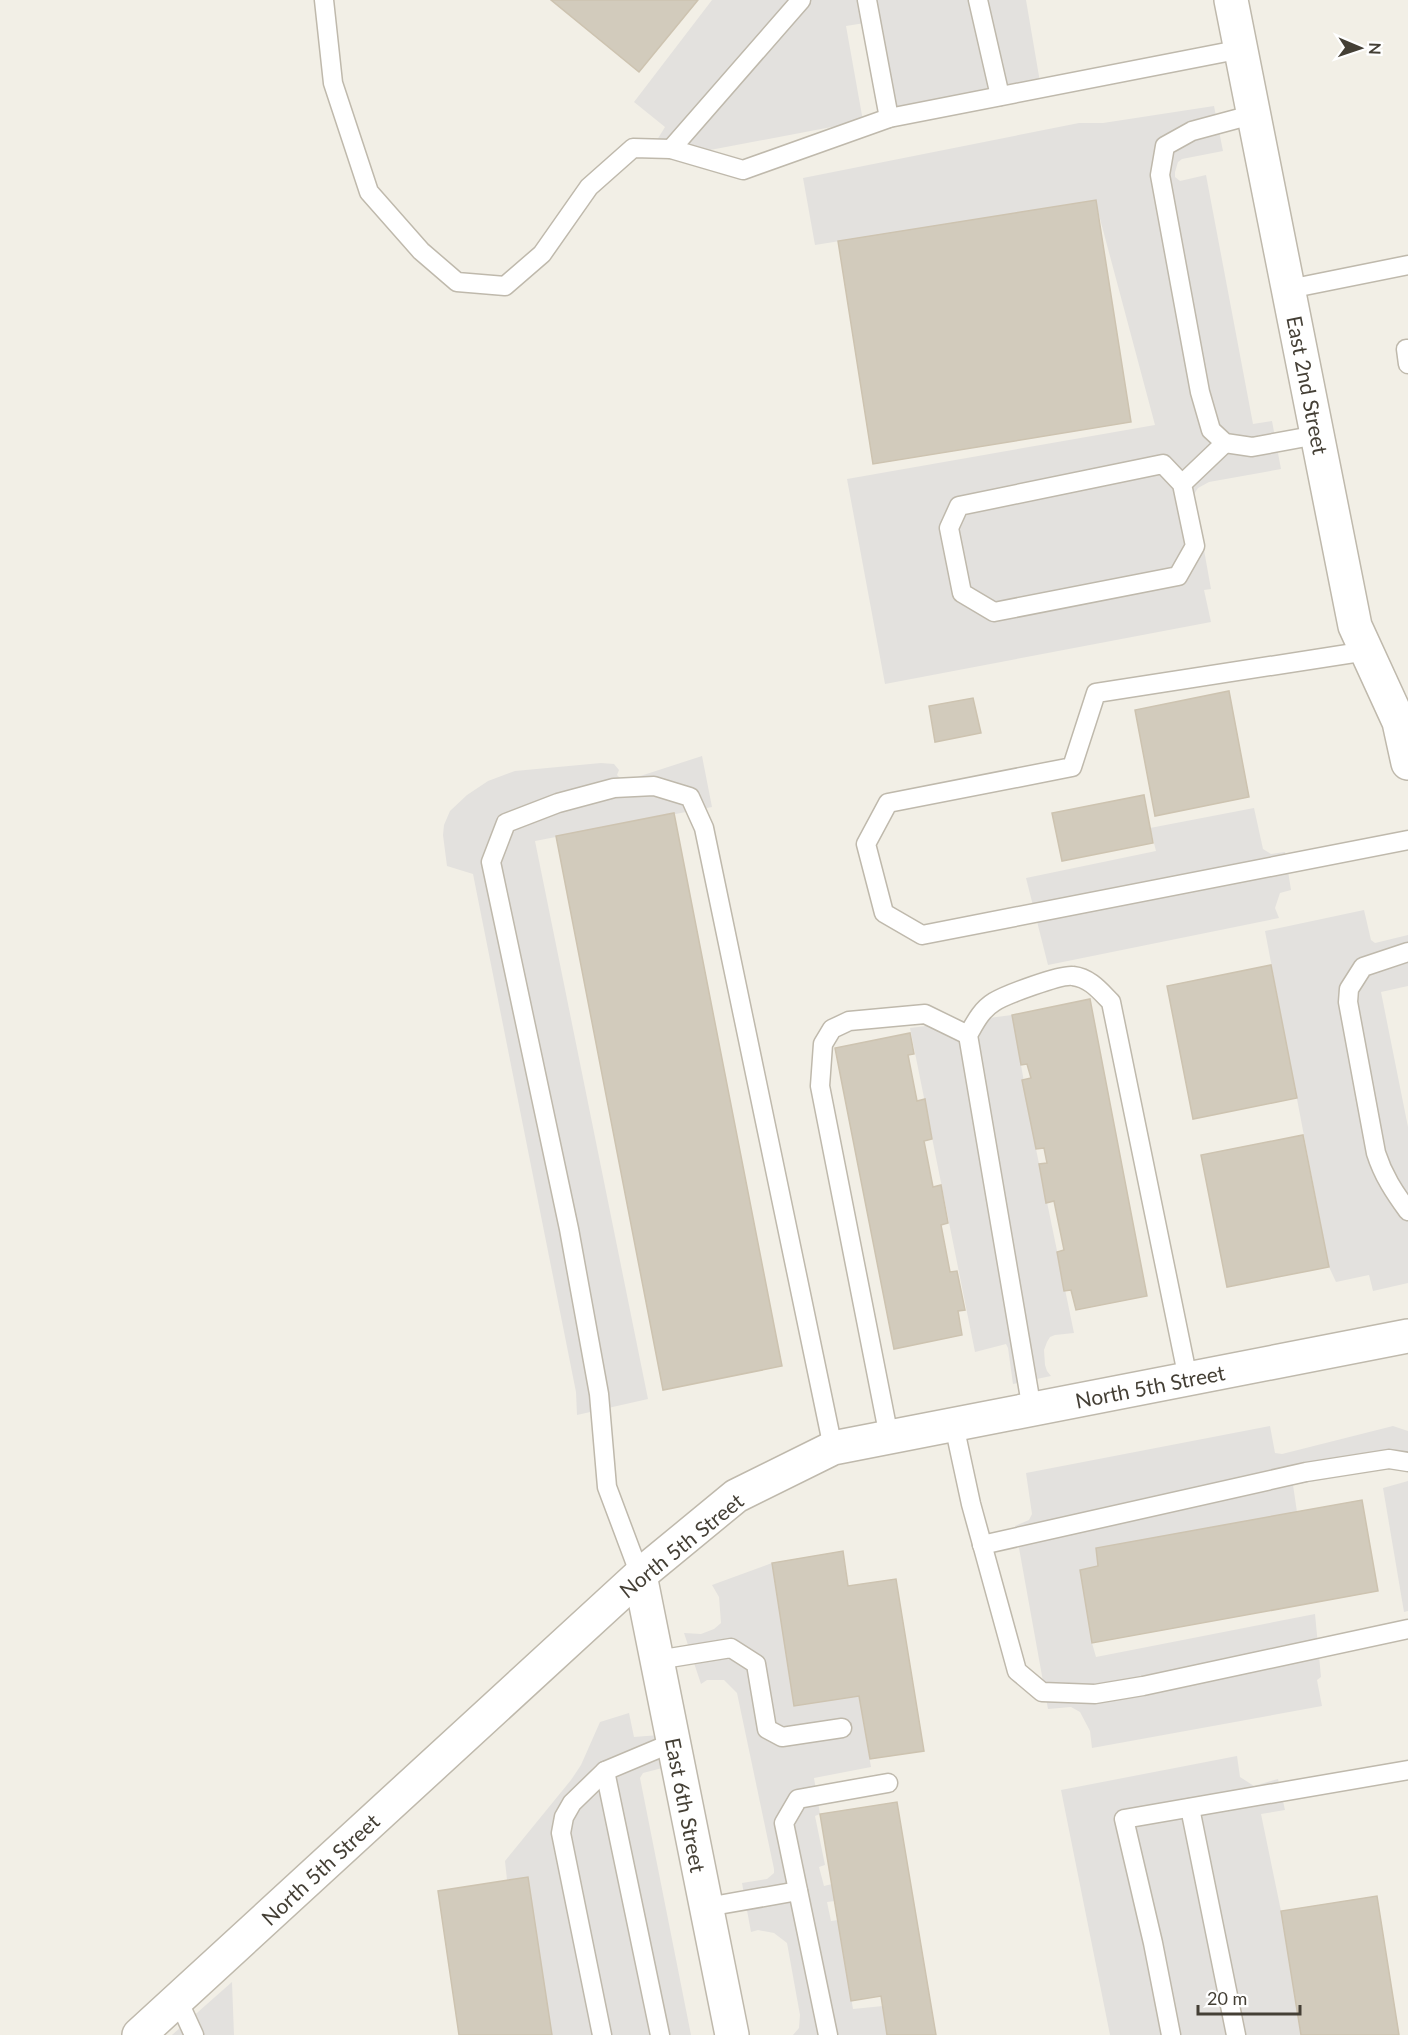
<svg xmlns="http://www.w3.org/2000/svg" width="1408" height="2035" viewBox="0 0 1408 2035" font-family="Lato,sans-serif">
	<rect width="100%" height="100%" fill="#f2efe6"/>
	<g fill="#e3e1de">
		<path d="M712,0H1026L1041,88L889,118L871,22L846,26L863,121L689,154L657,140L665,127L634,102Z"/>
		<path d="M1214,106L1223,151L1182,159L1178,162L1175,172V177L1180,181L1206,175L1253,424L1272,421L1281,469L1209,482L1198,488L1194,494L1211,589L1204,590L1211,622L885,684L847,479L1155,425L1095,200L815,245L803,178L1079,123H1103Z"/>
		<path d="M702,756L712,807L535,841L648,1399L577,1415L576,1392L473,874L447,866L443,835L444,825L450,811L467,795L488,781L515,771L601,763L614,764L619,770L617,775L621,779L628,780Z"/>
		<path d="M1254,808L1263,849L1271,854L1285,852L1291,890L1280,893L1275,908L1279,918L1048,965L1026,878L1156,851L1150,828Z"/>
		<path d="M1364,910L1371,940L1375,943L1408,935V986L1381,992L1408,1127V1283L1373,1291L1369,1275L1336,1282L1329,1267L1265,931Z"/>
		<path d="M1012,1015L1036,1149L1074,1333L1055,1335L1050,1337L1047,1342L1044,1350L1045,1365L1047,1371L1051,1376L1013,1384L1008,1348L1006,1344L975,1352L910,1028Z"/>
		<path d="M1270,1426L1275,1453L1282,1454L1393,1426L1408,1431V1467L1403,1465L1293,1485L1297,1512L1096,1548L1098,1566L1080,1570L1092,1643L1096,1657L1315,1614L1321,1677L1317,1680L1322,1706L1092,1748L1090,1731L1080,1712L1071,1707L1048,1709L1015,1526L1029,1520L1032,1514L1026,1473Z"/>
		<path d="M1408,1481V1611L1404,1612L1383,1488Z"/>
		<path d="M772,1563L794,1706L859,1696L871,1767L814,1778L820,1814L815,1816L825,1865L819,1867L824,1886L832,1884L835,1901L827,1902L831,1921L838,1920L853,2009L883,2006L887,2035H793L799,2028L800,2015L787,1943L774,1933L758,1930L751,1932L742,1883L767,1879L774,1873V1869L737,1693L724,1680H707L701,1684L684,1633L701,1634L714,1629L721,1623L719,1597L712,1585Z"/>
		<path d="M629,1713L634,1737L659,1735L666,1767L643,1773L640,1778L691,2035H552L528,1877L507,1880L505,1861L571,1780L581,1765L600,1722Z"/>
		<path d="M1237,1756L1240,1777L1254,1786L1278,1779L1285,1810L1261,1814L1281,1911L1301,2035H1110L1061,1790Z"/>
		<path d="M232,1982L234,2035H172Z"/>
	</g>
	<g fill="#d2cbbc" stroke="#cdc3b0" stroke-width="1.5">
		<path d="M551,0H698L639,72Z"/>
		<path d="M1096,200L1131,422L873,464L838,241Z"/>
		<path d="M1229,691L1249,797L1155,816L1135,710Z"/>
		<path d="M973,698L981,733L935,742L929,706Z"/>
		<path d="M1144,795L1153,843L1062,861L1052,813Z"/>
		<path d="M674,813L782,1366L663,1390L556,836Z"/>
		<path d="M1271,965L1297,1098L1193,1119L1167,986Z"/>
		<path d="M1090,999L1147,1296L1076,1310L1071,1290L1064,1291L1057,1252L1064,1250L1054,1201L1046,1203L1039,1164L1047,1163L1044,1148L1036,1149L1022,1080L1031,1078L1027,1064L1021,1065L1012,1015Z"/>
		<path d="M910,1033L914,1054L908,1055L917,1101L925,1099L932,1139L924,1141L933,1187L941,1185L948,1223L941,1225L950,1272L957,1271L965,1310L958,1311L962,1335L894,1349L835,1048Z"/>
		<path d="M1303,1135L1329,1267L1227,1287L1201,1155Z"/>
		<path d="M1362,1500L1378,1591L1092,1643L1080,1570L1098,1566L1096,1548Z"/>
		<path d="M843,1551L848,1586L896,1579L924,1751L870,1759L859,1696L794,1706L772,1563Z"/>
		<path d="M897,1802L936,2035H887L881,1996L851,2001L820,1814Z"/>
		<path d="M528,1877L552,2035H459L438,1891Z"/>
		<path d="M1377,1896L1399,2035H1301L1281,1911Z"/>
	</g>
	<g fill="none" stroke-linecap="round" stroke-linejoin="round">
		<g stroke="#bfb9ac" stroke-width="21">
			<g id="service">
				<path d="M324,0L333,83L369,192L421,251L457,282L505,286L542,254L589,187L633,148L671,149L743,170L889,118L1242,49"/>
				<path d="M867,0L889,118"/>
				<path d="M978,0L1000,96"/>
				<path d="M1255,114L1192,131L1165,146L1160,175L1200,392L1211,430L1225,443L1252,447L1317,435"/>
				<path d="M671,149L801,0"/>
				<path d="M1289,289L1408,265"/>
				<path d="M1408,349H1406L1408,364"/>
				<path d="M1182,484L1163,464L959,506L949,528L962,593L994,612L1178,576L1195,546L1182,484L1225,443"/>
				<path d="M1367,651L1096,693L1072,767L888,803L866,844L884,913L922,935L1408,840"/>
				<path d="M1408,952L1363,967L1349,989L1348,1002L1376,1153C1383,1175 1394,1192 1408,1211"/>
				<path d="M1032,1410L968,1035C975,1023 981,1010 994,1002C1005,995 1061,974 1073,976C1090,978 1100,991 1111,1002L1188,1379"/>
				<path d="M954,1425L971,1504L1017,1671L1042,1692L1095,1694L1143,1686L1408,1629"/>
				<path d="M889,1437L820,1086L823,1044L832,1029L849,1021L925,1014L968,1035"/>
				<path d="M982,1545L1306,1472L1389,1459L1408,1462"/>
				<path d="M640,1575L607,1487L599,1394L569,1229L491,862L506,823L558,803L614,788L654,786L690,797L704,828L833,1448"/>
				<path d="M657,1660L731,1648L756,1664L767,1729L782,1737L842,1728"/>
				<path d="M605,1771L660,2035"/>
				<path d="M1190,1808L1236,2035"/>
				<path d="M707,1907L798,1891"/>
				<path d="M178,2000L194,2035"/>
				<path d="M602,2035L561,1833L564,1817L572,1803L605,1771L674,1742"/>
				<path d="M828,2035L784,1823L798,1799L888,1783"/>
				<path d="M1171,2035L1153,1943L1124,1819L1408,1770"/>
			</g>
		</g>
		<g stroke="#bfb9ac" stroke-width="36">
			<g id="minor">
				<path d="M1231,0L1355,626L1399,722L1408,763"/>
				<path d="M640,1575L732,2035"/>
				<path d="M139,2035L640,1575L736,1496L833,1448L1408,1336"/>
			</g>
		</g>
		<use href="#service" stroke="#fff" stroke-width="18"/>
		<use href="#minor" stroke="#fff" stroke-width="33"/>
	</g>
	<g text-anchor="middle" dominant-baseline="central" stroke-width="4.5" stroke-linejoin="round" paint-order="stroke">
		<g font-size="21" fill="#443f35" stroke="#fff">
			<text transform="translate(1308 385) rotate(79)">East 2nd Street</text>
			<text transform="translate(1150 1386) rotate(-11)">North 5th Street</text>
			<text transform="translate(681 1545) rotate(-39)">North 5th Street</text>
			<text transform="translate(686 1805) rotate(79)">East 6th Street</text>
			<text transform="translate(320 1869) rotate(-43)">North 5th Street</text>
		</g>
	</g>
	<g transform="translate(1360 48) rotate(92)" stroke="#ffffff" stroke-width="4.5" paint-order="stroke">
	<path d="M0-4.5L10 22L0 15L-10 22Z" fill="#443f35"/>
	<text y="-9" font-size="16" font-weight="bold" text-anchor="middle" fill="#443f35">N</text>
	</g>
	<path d="M1198 2005v9h102v-9" fill="none" stroke="#443f35" stroke-width="3"/>
	<text x="1207" y="2005" font-size="18" fill="#443f35" stroke="#ffffff" stroke-width="4.5" paint-order="stroke">20 m</text>
</svg>
